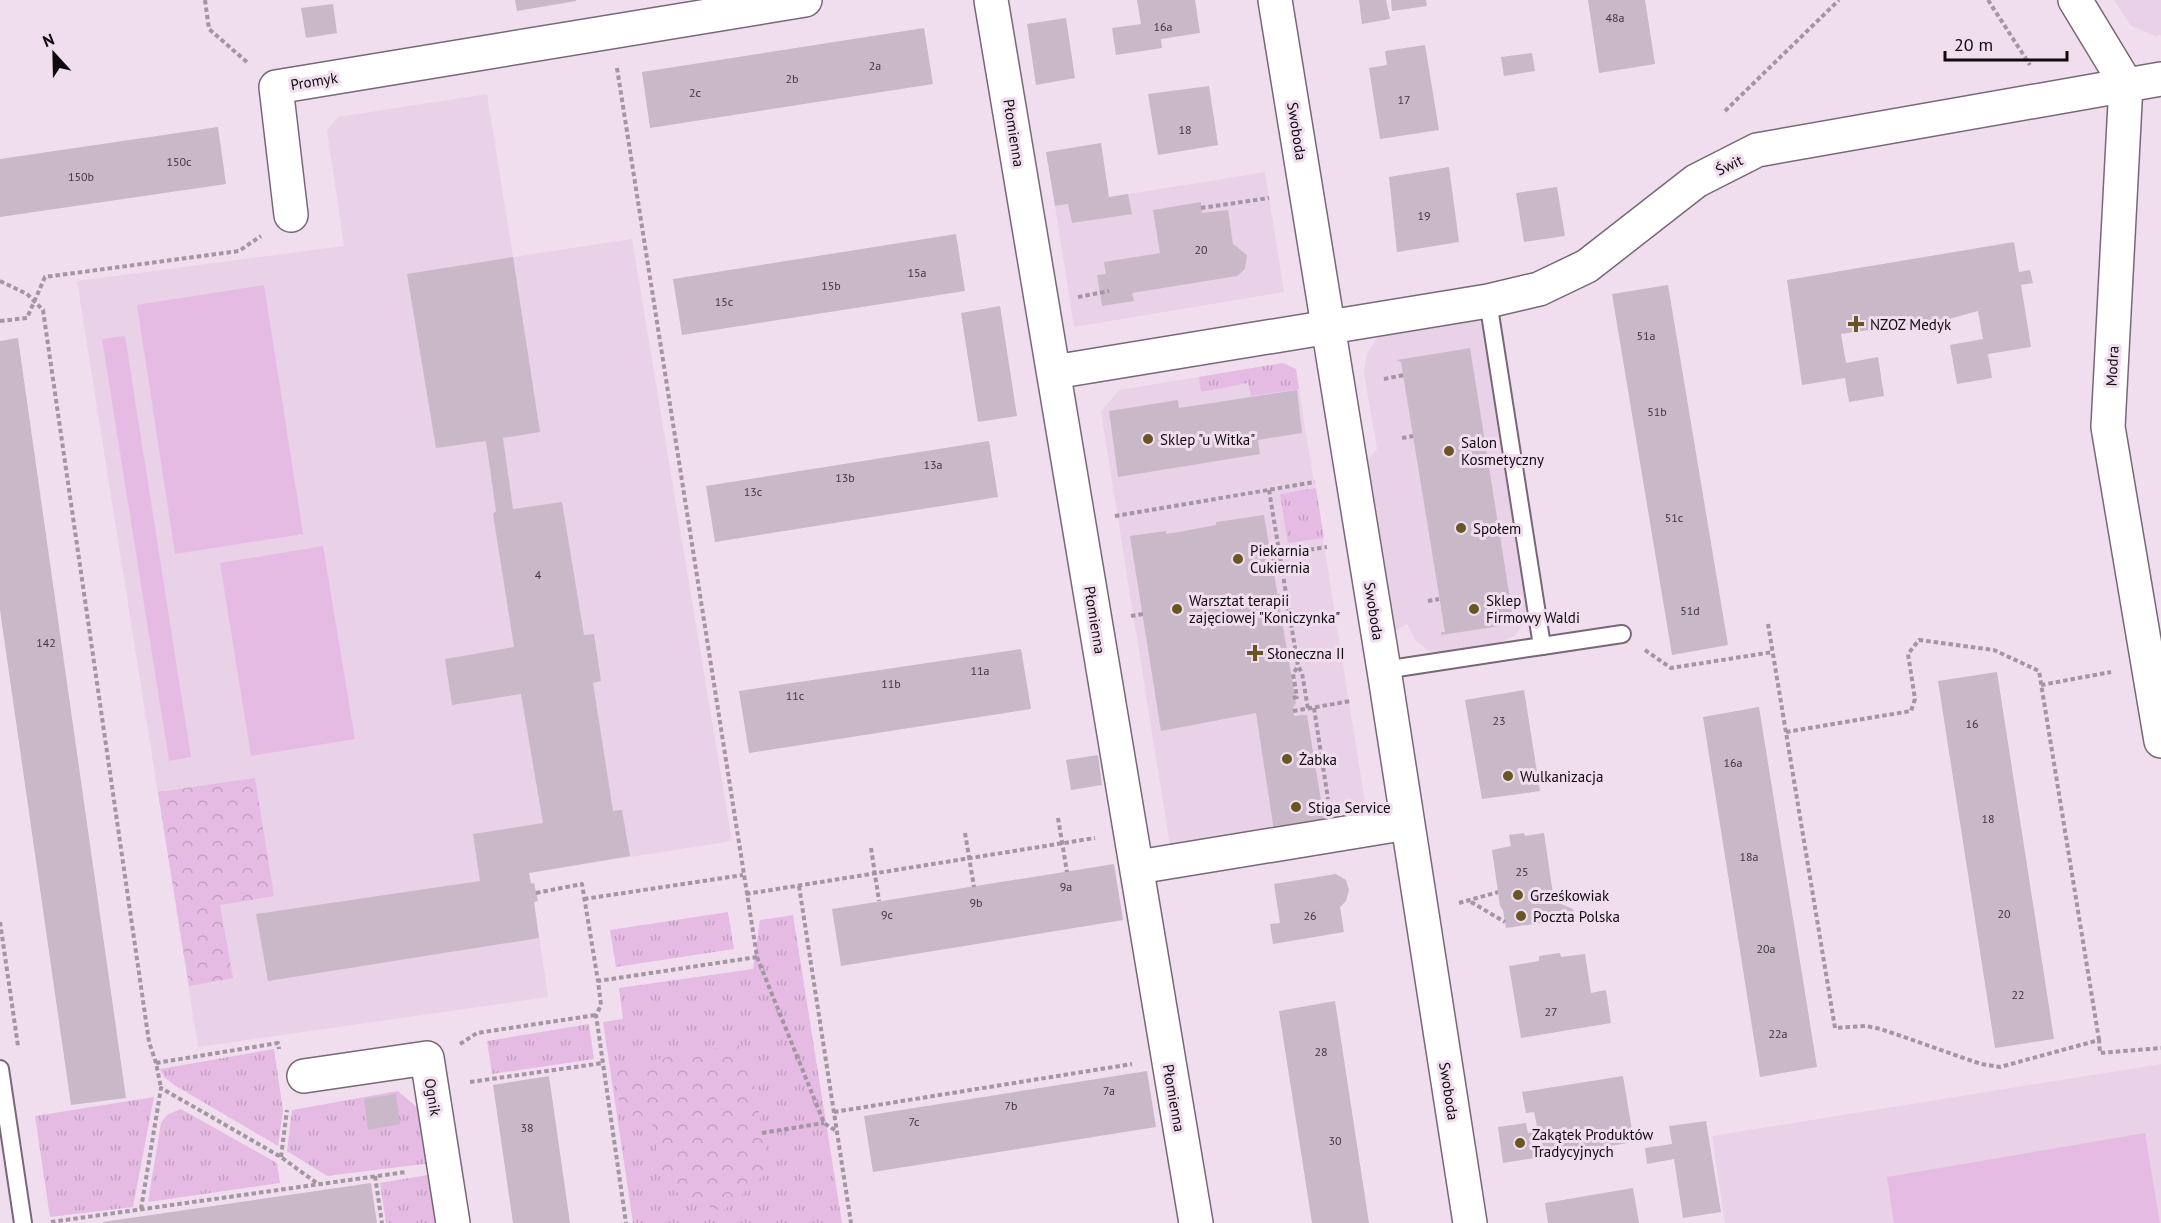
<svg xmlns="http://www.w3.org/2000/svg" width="2161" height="1223" viewBox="0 0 2161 1223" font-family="'PT Sans',sans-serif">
	<defs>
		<pattern id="grass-tufts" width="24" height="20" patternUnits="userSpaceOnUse" patternTransform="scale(1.5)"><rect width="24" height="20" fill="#e5bbe3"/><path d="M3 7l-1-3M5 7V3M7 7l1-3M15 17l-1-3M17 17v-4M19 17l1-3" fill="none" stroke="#c39fc2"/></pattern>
		<pattern id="forest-crowns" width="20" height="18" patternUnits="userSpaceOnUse" patternTransform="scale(1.5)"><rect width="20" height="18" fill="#e5bbe3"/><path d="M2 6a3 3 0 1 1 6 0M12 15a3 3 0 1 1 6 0" fill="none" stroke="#c39fc2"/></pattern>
	</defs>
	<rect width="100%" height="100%" fill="#f0deef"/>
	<g fill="#e9d1e8">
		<path d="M2114,0H2161V35L2156,36L2131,26Z"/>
		<path d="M487,94L513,257L632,239L732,841L529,873L531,883H534L538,901L534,902L548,997L198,1047L77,281L344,246L327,130L338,117Z"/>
		<path d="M1265,172L1284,292L1074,327L1055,206Z"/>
		<path d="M1480,317L1527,603L1524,622L1515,636L1498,643L1448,652L1429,651L1415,640L1407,624L1394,631L1366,462L1377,449L1364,373L1367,354L1377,338L1393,331Z"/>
		<path d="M1283,363L1296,369L1299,389L1368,821L1171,852L1101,412L1119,390Z"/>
		<path d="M2161,1064V1223H1725L1712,1136Z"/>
	</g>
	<g fill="url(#grass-tufts)">
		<path d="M1283,363L1296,369L1299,389L1251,396L1248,383L1201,392L1199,377Z"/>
		<path d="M1316,488L1324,538L1288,543L1280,494Z"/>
		<path d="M728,912L734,949L616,967L610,930Z"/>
		<path d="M793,915L842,1223H633L603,1022L623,1019L619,988L753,969L760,920Z"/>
		<path d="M589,1024L594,1059L492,1074L487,1041Z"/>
		<path d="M274,1049L283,1111L278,1146L174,1085L164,1077L160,1069Z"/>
		<path d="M398,1091L420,1110L432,1163L327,1176L287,1151L292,1110Z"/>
		<path d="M154,1097L133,1207L50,1217L35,1116Z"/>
		<path d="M181,1109L277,1163L280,1183L148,1202L161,1123L167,1115Z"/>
		<path d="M433,1174L440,1223H386L380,1183Z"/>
	</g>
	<g fill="url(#forest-crowns)">
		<path d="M255,778L274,896L220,905L233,978L189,986L158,792Z"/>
		<path d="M738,1044L754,1065L752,1072L769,1171L722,1212L663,1186L652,1124L620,1109L616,1067Z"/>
	</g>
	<g fill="#e5bbe3">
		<path d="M264,285L303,534L175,554L137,305Z"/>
		<path d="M125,336L191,757L169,761L102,339Z"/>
		<path d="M323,546L355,739L251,756L220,563Z"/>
		<path d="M2145,1133L2160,1223H1894L1887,1177Z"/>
	</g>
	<g fill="#c9b8c8">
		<path d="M515,0H576V1L517,11Z"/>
		<path d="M1137,0H1195L1200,33L1161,39L1162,48L1116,55L1112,28L1141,24Z"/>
		<path d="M1359,0H1386L1390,19L1362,24Z"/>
		<path d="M1391,0H1426L1427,6L1392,11Z"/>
		<path d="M1588,0H1645L1655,64L1599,73Z"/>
		<path d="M333,4L337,33L306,38L301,8Z"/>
		<path d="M1066,18L1075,78L1036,85L1027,24Z"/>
		<path d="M924,28L933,84L650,128L642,72Z"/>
		<path d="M1425,45L1439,130L1380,139L1369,68L1387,65L1385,51Z"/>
		<path d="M1532,53L1535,71L1504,76L1501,57Z"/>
		<path d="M1209,86L1218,145L1158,155L1148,94Z"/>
		<path d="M218,127L226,184L0,217V159Z"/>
		<path d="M1101,143L1109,197L1128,194L1132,214L1072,223L1068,204L1055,206L1046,152Z"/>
		<path d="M1449,167L1459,242L1397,252L1389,177Z"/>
		<path d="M1557,187L1565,236L1524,242L1516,193Z"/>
		<path d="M1201,202L1202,213L1228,210L1233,244L1247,255L1245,269L1237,276L1132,293L1134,301L1102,306L1097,275L1106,274L1104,262L1160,253L1153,210Z"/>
		<path d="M956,234L965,291L682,335L673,279Z"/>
		<path d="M2014,242L2019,272L2030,270L2033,283L2021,285L2031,347L1988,354L1992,378L1957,384L1950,345L1983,339L1978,311L1949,319L1841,334L1846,363L1878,357L1884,396L1849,402L1845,378L1802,385L1787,280Z"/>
		<path d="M513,257L540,432L503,438L513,509L562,502L584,635L594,634L601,681L593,683L613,811L622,810L630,856L529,873L531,884L534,883L538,901L534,902L539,938L268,981L256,914L480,881L473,834L543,823L521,694L452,705L445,659L514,647L493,514L496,511L486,441L436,448L407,274Z"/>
		<path d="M1668,285L1728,645L1672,655L1612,294Z"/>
		<path d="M1000,306L1017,416L978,422L961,313Z"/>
		<path d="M18,338L126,1098L71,1105L0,610V341Z"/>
		<path d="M1470,348L1514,624L1441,635V632H1445L1401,362L1397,360Z"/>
		<path d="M1297,390L1302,433L1258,440L1260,454L1118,477L1109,411L1178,400L1179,408Z"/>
		<path d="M989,441L998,497L715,542L706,486Z"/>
		<path d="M1264,515L1296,703L1293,707L1294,716L1307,715L1325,825L1274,831L1256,713L1161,731L1130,536L1166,531V534L1179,532L1216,525V522Z"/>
		<path d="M1021,649L1031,709L749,753L739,691Z"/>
		<path d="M1997,672L2054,1039L1995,1048L1938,681Z"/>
		<path d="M1524,690L1540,791L1482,799L1465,700Z"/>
		<path d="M1759,707L1817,1067L1760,1077L1703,717Z"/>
		<path d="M1098,755L1102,785L1071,790L1066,760Z"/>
		<path d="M1524,833L1525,836L1544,833L1554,901L1573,909L1575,918L1506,928L1503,910L1500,906L1492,850L1511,846L1509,835Z"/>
		<path d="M1114,864L1123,920L841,966L832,909Z"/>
		<path d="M1336,874L1346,880L1349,890L1346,901L1340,907L1344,932L1273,944L1270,924L1280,923L1274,884Z"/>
		<path d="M1560,953L1561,957L1585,954L1591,993L1606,990L1611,1023L1521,1038L1509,966L1539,961V956Z"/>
		<path d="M1335,1001L1369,1223H1312L1279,1011Z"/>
		<path d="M1147,1071L1156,1127L873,1172L864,1116Z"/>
		<path d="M549,1076L570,1223H513L493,1085Z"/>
		<path d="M1623,1076L1634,1142L1503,1163L1498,1127L1526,1123L1528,1133L1538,1131L1534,1112L1526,1113L1522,1092Z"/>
		<path d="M396,1094L400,1124L368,1130L364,1099Z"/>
		<path d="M1706,1121L1721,1212L1683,1218L1674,1159L1647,1164L1645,1148L1672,1144L1669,1126Z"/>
		<path d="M371,1183L377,1223H103V1222Z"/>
		<path d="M1633,1188L1639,1223H1548L1545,1203Z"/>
	</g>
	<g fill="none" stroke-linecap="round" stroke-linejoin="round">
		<g stroke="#786877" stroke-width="20">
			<g id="service">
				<path d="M1542,646L1622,634"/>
				<path d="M1384,670L1542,646L1488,301"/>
				<path d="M0,1069L23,1223"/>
			</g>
		</g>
		<g stroke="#786877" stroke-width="36">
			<g id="minor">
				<path d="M991,0L1196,1223"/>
				<path d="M1275,0L1384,670L1470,1223"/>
				<path d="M2075,0L2126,84L2108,427L2161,741"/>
				<path d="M291,215L276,87L805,0"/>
				<path d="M1054,372L1488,301L1539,289L1587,266L1696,181L1757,150L2161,79"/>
				<path d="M1138,867L1407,823"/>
				<path d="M304,1076L427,1058L453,1223"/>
			</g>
		</g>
		<g stroke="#a395a2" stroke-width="4" stroke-dasharray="4.5 3" stroke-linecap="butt">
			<path d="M205,0L209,29L248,63"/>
			<path d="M1988,0L2030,65"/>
			<path d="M617,68L757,957L598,981L601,1005L596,1015L626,1223"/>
			<path d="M1725,111L1839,0"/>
			<path d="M1201,208L1269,198"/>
			<path d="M0,281L27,294L43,310L149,1042L156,1063L161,1088"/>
			<path d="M1078,297L1109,291"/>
			<path d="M0,321L27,318L45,277L239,251L261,236"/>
			<path d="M1384,379L1404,375"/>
			<path d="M1402,438L1413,436"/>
			<path d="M1269,490L1298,666L1302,673L1308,709"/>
			<path d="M1115,516L1315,482"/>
			<path d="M1280,554L1327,547"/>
			<path d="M1272,559L1281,558"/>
			<path d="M1277,597L1287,595"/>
			<path d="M1428,601L1439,599"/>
			<path d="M1131,616L1143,614"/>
			<path d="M1768,624L1835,1028L1866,1026L1881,1029L1981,1064L2000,1067L2099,1040L2100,1053L2161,1048"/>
			<path d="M1645,650L1671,668L1773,652"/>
			<path d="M2041,685L2111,672"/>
			<path d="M1293,698L1297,697L1293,674L1298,666"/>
			<path d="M1314,708L1328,799"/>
			<path d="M1293,711L1351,701"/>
			<path d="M1786,732L1911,711L1915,699L1908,654L1919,640L1994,650L2039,671L2099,1040"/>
			<path d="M1058,818L1067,872"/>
			<path d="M965,833L974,887"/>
			<path d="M871,848L879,901"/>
			<path d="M799,886L851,1223"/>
			<path d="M536,893L582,884L598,981"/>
			<path d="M746,894L1095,838"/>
			<path d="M584,899L743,875"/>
			<path d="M1471,902L1505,922"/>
			<path d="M1459,903L1498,892"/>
			<path d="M0,922L18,1046"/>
			<path d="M757,957L824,1123L836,1131"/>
			<path d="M460,1044L477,1033L596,1015"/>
			<path d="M156,1063L278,1043L279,1049"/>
			<path d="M470,1082L603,1063"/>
			<path d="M834,1112L1132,1064"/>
			<path d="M762,1133L824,1123"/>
			<path d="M281,1157L287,1110"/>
			<path d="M375,1176L382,1223"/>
			<path d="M141,1209L161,1088L281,1157L318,1184"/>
			<path d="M51,1222L406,1172"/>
		</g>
		<use href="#service" stroke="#fff" stroke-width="16"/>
		<use href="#minor" stroke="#fff" stroke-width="33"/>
	</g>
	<g fill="#685624" stroke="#f0deef" stroke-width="2">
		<path d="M1853 315h6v6h6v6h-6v6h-6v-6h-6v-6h6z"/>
		<circle cx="1148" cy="439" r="6"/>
		<circle cx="1449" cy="451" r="6"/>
		<circle cx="1461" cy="528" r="6"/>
		<circle cx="1238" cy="559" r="6"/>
		<circle cx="1177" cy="609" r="6"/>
		<circle cx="1474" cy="609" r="6"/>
		<path d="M1252 644h6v6h6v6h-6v6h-6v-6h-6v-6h6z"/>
		<circle cx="1287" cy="759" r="6"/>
		<circle cx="1508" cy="776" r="6"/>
		<circle cx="1296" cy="807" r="6"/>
		<circle cx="1518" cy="895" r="6"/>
		<circle cx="1521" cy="916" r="6"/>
		<circle cx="1520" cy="1143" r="6"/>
	</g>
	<g text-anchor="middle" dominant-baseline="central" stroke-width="6" stroke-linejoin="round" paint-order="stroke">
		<g font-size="12" fill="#3e363d">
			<text x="1615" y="17">48a</text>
			<text x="1163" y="26">16a</text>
			<text x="875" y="65">2a</text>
			<text x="792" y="78">2b</text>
			<text x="695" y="92">2c</text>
			<text x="1404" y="99">17</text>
			<text x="1185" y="129">18</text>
			<text x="179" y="161">150c</text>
			<text x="81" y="176">150b</text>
			<text x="1424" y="215">19</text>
			<text x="1201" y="249">20</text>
			<text x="917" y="272">15a</text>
			<text x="831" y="285">15b</text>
			<text x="724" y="301">15c</text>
			<text x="1646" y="335">51a</text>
			<text x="1657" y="411">51b</text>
			<text x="933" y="464">13a</text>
			<text x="845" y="477">13b</text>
			<text x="753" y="491">13c</text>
			<text x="1674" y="517">51c</text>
			<text x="538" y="574">4</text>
			<text x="1690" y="610">51d</text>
			<text x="46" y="642">142</text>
			<text x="980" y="670">11a</text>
			<text x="891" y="683">11b</text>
			<text x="795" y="695">11c</text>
			<text x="1499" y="720">23</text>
			<text x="1972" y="723">16</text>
			<text x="1733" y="762">16a</text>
			<text x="1988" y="818">18</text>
			<text x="1749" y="856">18a</text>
			<text x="1522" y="871">25</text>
			<text x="1066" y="886">9a</text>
			<text x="976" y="902">9b</text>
			<text x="2004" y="913">20</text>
			<text x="887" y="914">9c</text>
			<text x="1310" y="915">26</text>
			<text x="1766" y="948">20a</text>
			<text x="2018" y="994">22</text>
			<text x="1551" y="1011">27</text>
			<text x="1778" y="1033">22a</text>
			<text x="1321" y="1051">28</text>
			<text x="1109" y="1090">7a</text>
			<text x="1011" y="1105">7b</text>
			<text x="914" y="1121">7c</text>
			<text x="527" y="1127">38</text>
			<text x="1335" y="1140">30</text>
		</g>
		<g font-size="15" fill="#100a0f" stroke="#f0deef">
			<text transform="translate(314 81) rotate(-9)">Promyk</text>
			<text transform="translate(1297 131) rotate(81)">Swoboda</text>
			<text transform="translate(1014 133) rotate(81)">Płomienna</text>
			<text transform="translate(1729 165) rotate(-26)">Świt</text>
			<text transform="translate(2112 366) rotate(-87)">Modra</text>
			<text transform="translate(1374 611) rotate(81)">Swoboda</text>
			<text transform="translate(1095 620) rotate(81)">Płomienna</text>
			<text transform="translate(1449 1091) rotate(81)">Swoboda</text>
			<text transform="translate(433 1097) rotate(81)">Ognik</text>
			<text transform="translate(1174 1098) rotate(80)">Płomienna</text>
		</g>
		<g font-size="15" fill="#100a0f" stroke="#f0deef" text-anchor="start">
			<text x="1870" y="324">NZOZ Medyk</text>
			<text x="1160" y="439">Sklep "u Witka"</text>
			<text x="1461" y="442">Salon<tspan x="1461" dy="17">Kosmetyczny</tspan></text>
			<text x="1473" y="528">Społem</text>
			<text x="1250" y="550">Piekarnia<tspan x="1250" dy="17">Cukiernia</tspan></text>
			<text x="1189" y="600">Warsztat terapii<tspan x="1189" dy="17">zajęciowej "Koniczynka"</tspan></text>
			<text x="1486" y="600">Sklep<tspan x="1486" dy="17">Firmowy Waldi</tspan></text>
			<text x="1267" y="653">Słoneczna II</text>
			<text x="1299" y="759">Żabka</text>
			<text x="1520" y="776">Wulkanizacja</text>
			<text x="1308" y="807">Stiga Service</text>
			<text x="1530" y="895">Grześkowiak</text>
			<text x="1533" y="916">Poczta Polska</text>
			<text x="1532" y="1134">Zakątek Produktów<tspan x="1532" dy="17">Tradycyjnych</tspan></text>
		</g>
	</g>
	<g transform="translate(54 54) rotate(338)" stroke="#f0deef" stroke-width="4.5" paint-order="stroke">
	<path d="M0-4.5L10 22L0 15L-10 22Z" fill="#100a0f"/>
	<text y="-9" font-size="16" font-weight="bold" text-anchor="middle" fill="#100a0f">N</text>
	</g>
	<path d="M1945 51v9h122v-9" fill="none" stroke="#100a0f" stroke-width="3"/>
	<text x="1954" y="51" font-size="18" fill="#100a0f" stroke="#f0deef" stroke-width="4.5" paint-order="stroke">20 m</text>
</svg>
